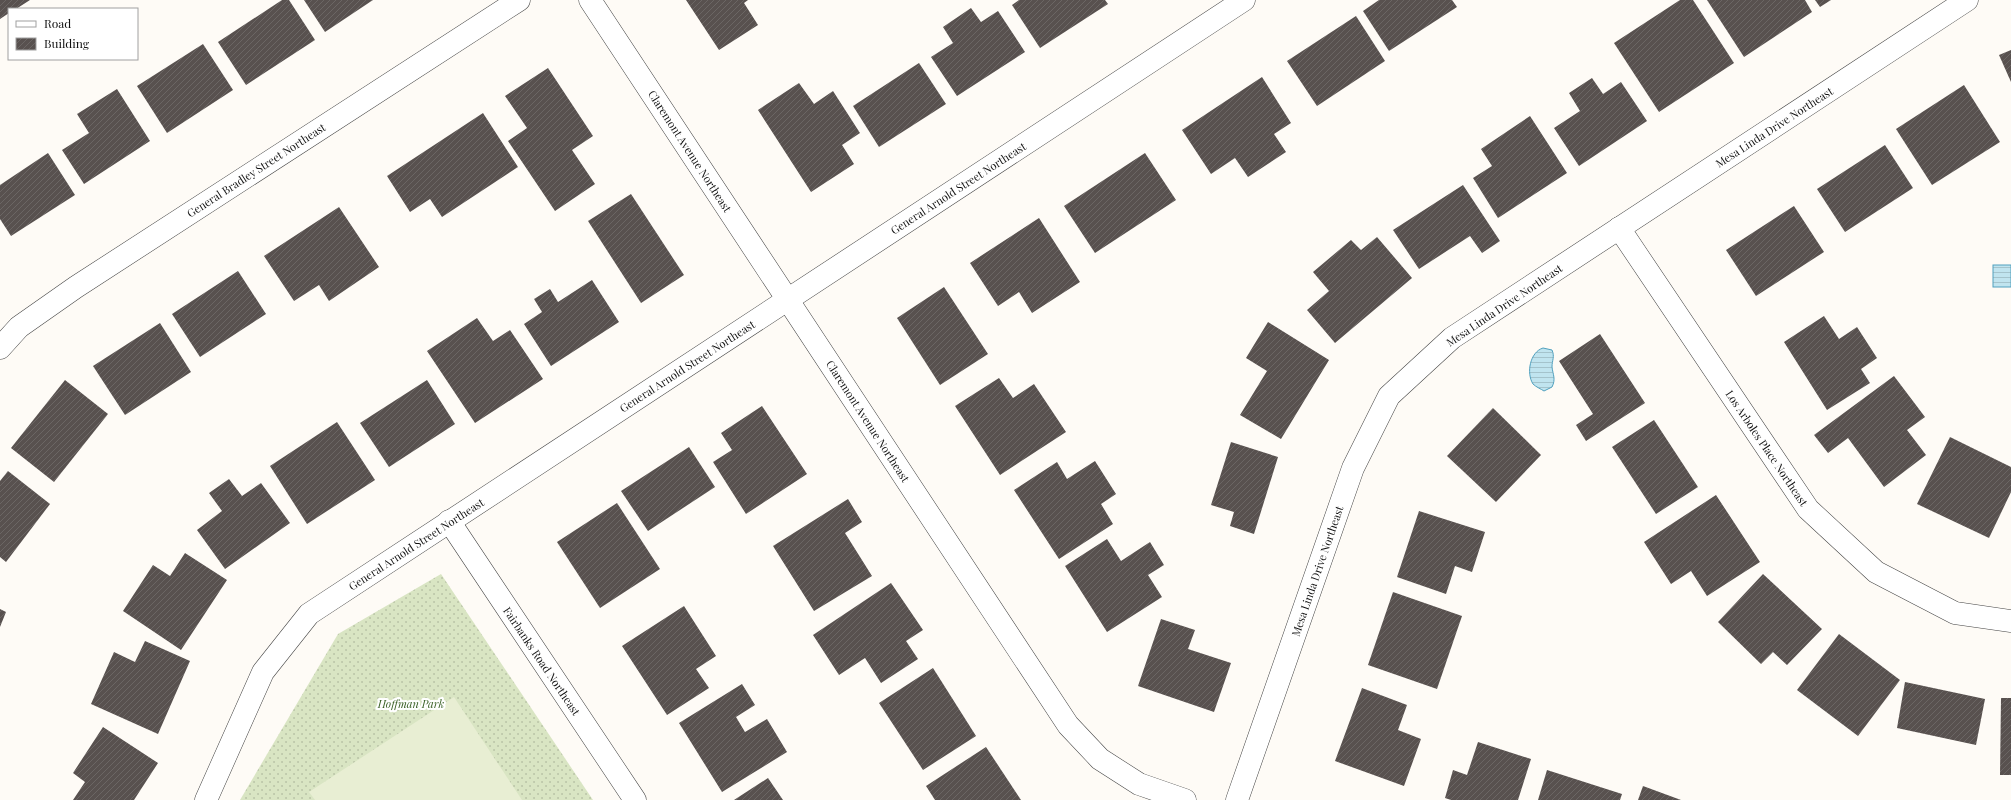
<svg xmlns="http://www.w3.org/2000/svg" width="2011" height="800" viewBox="0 0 2011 800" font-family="'Playfair Display',serif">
	<defs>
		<pattern id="grass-dots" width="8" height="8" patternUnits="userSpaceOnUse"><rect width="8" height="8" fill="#d9e5c3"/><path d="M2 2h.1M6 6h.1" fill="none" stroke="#b9c3a6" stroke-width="1.8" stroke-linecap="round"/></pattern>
		<pattern id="water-rules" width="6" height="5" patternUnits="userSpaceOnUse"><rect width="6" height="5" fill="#c0e4ef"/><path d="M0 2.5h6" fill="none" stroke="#a4c3cc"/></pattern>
		<pattern id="building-hatch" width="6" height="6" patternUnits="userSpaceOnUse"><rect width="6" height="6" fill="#58514f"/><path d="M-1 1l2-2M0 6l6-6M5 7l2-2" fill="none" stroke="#6b6664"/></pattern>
	</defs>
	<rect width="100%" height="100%" fill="#fefbf6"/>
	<path fill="url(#grass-dots)" d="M441,574L593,800H240L338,634Z"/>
	<path fill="#e8eed3" d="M454,697L522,800H315L309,792Z"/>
	<g fill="url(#water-rules)" stroke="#50a0be">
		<rect x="1993" y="265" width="18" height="22"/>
		<path d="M1543,348L1552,350C1555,357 1552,360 1552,367C1553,375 1556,379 1552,387L1544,391C1541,389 1536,387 1533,384C1526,373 1530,352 1543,348Z"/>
	</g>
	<g fill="url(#building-hatch)">
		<path d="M0,0H30L16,9H9V13L0,19Z"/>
		<path d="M282,0H289L315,40L246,85L218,42Z"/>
		<path d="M304,0H373L325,32Z"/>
		<path d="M686,0H748L744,3L758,25L719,50Z"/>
		<path d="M1019,0H1105L1108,4L1040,48L1012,5Z"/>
		<path d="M1379,0H1452L1457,7L1389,51L1363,11Z"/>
		<path d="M1680,0H1693L1734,63L1659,112L1614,43Z"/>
		<path d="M1707,0H1805L1812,12L1744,57Z"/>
		<path d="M1815,0H1831L1820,7Z"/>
		<path d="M971,8L981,22L998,11L1025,52L957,96L931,57L953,43L943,27Z"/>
		<path d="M1356,16L1385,61L1317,106L1287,61Z"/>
		<path d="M203,44L233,90L167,133L137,86Z"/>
		<path d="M2011,50V82L1999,55Z"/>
		<path d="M919,63L946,104L879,147L853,106Z"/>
		<path d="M548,68L593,136L572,150L595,184L555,211L508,141L527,128L505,96Z"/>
		<path d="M1262,77L1291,123L1274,134L1286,152L1248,177L1235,158L1211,174L1182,130Z"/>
		<path d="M1592,78L1603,94L1621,82L1647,121L1579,166L1554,128L1580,111L1569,93Z"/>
		<path d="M799,83L814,104L833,91L860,133L842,145L854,164L811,192L758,110Z"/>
		<path d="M1964,85L2000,142L1932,185L1896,129Z"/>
		<path d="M117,89L150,141L84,184L62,150L89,133L77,114Z"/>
		<path d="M483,113L518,167L442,217L430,199L410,212L387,176Z"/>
		<path d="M1530,116L1567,173L1498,218L1473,178L1492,166L1481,149Z"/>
		<path d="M1885,145L1913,188L1845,232L1817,189Z"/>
		<path d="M48,153L75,195L11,236L0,219V185Z"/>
		<path d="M1145,153L1176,200L1095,253L1064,206Z"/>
		<path d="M1463,185L1500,241L1482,253L1470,236L1419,269L1393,230Z"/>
		<path d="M631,194L684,275L641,303L588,221Z"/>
		<path d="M1794,206L1824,252L1756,296L1726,250Z"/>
		<path d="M339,207L379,267L329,301L319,285L294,301L264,256Z"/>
		<path d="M1039,218L1080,282L1032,313L1019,292L998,306L970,263Z"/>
		<path d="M1377,237L1412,278L1335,343L1307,310L1329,291L1313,272L1351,240L1361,250Z"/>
		<path d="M238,271L266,314L200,357L172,314Z"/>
		<path d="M592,280L619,322L551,366L524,324L542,312L534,299L550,289L558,302Z"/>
		<path d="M944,287L988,354L940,385L897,318Z"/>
		<path d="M1824,316L1839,339L1857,327L1877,358L1861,369L1870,383L1827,410L1784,342Z"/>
		<path d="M477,318L493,341L510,330L543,379L475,423L427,351Z"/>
		<path d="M1268,322L1329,360L1281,439L1240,415L1267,371L1246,358Z"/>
		<path d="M160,323L191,372L125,415L93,366Z"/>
		<path d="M1600,334L1645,403L1586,441L1576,425L1593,414L1559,361Z"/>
		<path d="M1894,376L1925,417L1907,430L1926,455L1884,487L1848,438L1828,453L1814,435Z"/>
		<path d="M999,378L1013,398L1034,384L1066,432L1000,475L955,406Z"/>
		<path d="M65,380L108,414L54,482L11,448Z"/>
		<path d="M427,380L455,424L389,467L360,423Z"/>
		<path d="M762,406L807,474L746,514L713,462L732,450L721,433Z"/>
		<path d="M1493,408L1541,455L1496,502L1447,456Z"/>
		<path d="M1654,420L1698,487L1656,514L1612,447Z"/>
		<path d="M337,422L375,480L307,524L270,466Z"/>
		<path d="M1950,437L2011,467V492L1989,538L1917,504Z"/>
		<path d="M1231,442L1278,457L1254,534L1230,526L1234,512L1211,505Z"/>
		<path d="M689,447L715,487L648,531L621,491Z"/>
		<path d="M1095,461L1116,494L1101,504L1113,524L1059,559L1014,490L1057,462L1067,479Z"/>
		<path d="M8,471L50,504L6,562L0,557V481Z"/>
		<path d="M229,479L242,496L261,483L290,523L225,569L197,530L222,511L209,493Z"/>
		<path d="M1716,495L1760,562L1707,596L1691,571L1671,584L1644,542Z"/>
		<path d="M848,499L862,522L845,533L872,576L814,611L773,546Z"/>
		<path d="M617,503L660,569L600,608L557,542Z"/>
		<path d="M1419,511L1485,532L1472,572L1455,566L1446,594L1397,577Z"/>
		<path d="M1107,539L1121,561L1150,542L1164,565L1148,575L1162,597L1107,632L1065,566Z"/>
		<path d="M185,553L227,580L181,650L123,611L153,565L170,576Z"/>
		<path d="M1763,574L1822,629L1787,665L1773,652L1761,664L1718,622Z"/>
		<path d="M891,583L923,630L906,641L918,659L881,683L865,658L839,675L813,635Z"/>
		<path d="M1393,592L1462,616L1437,689L1368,665Z"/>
		<path d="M684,606L716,656L696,669L709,688L667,715L622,646Z"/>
		<path d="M0,609L6,612L0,627Z"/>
		<path d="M1161,619L1195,630L1188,649L1231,663L1214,712L1138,686Z"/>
		<path d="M1839,634L1900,680L1858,736L1797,690Z"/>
		<path d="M145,641L190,661L158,734L91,704L114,652L135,662Z"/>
		<path d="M933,668L976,736L923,770L879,703Z"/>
		<path d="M1905,682L1985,699L1976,745L1897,728Z"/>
		<path d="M742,684L755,705L736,717L745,732L767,719L787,752L722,792L679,723Z"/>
		<path d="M1362,688L1407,705L1398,730L1421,739L1404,786L1335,761Z"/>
		<path d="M2001,698H2011V775H2000Z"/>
		<path d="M103,727L158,763L134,800H73L85,782L73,773Z"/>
		<path d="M1478,742L1531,759L1518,800H1451L1445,798L1453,770L1467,775Z"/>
		<path d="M986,747L1021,800H935L926,786Z"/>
		<path d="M1547,770L1622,794L1620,800H1538Z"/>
		<path d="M768,778L783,800H734Z"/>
		<path d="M1643,786L1681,800H1638Z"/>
	</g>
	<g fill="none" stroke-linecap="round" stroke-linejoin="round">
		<g stroke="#444" stroke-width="23">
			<g id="street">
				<path d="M590,0L1068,725L1100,759L1139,784L1185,800"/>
				<path d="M1619,228L1808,509L1876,572L1955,613L2011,621"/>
				<path d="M0,348L19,327L76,287L519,0"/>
				<path d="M449,521L635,800"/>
				<path d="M206,800L263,672L309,614L1244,0"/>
				<path d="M1237,800L1353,468L1389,396L1452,338L1967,0"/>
			</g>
		</g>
		<use href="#street" stroke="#fff" stroke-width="22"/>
	</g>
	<g text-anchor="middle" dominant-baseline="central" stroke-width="4" stroke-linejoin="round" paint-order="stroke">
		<g font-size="11" fill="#111" stroke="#fff">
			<text transform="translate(1774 127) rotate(-33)">Mesa Linda Drive Northeast</text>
			<text transform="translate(690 151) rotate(57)">Claremont Avenue Northeast</text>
			<text transform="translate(256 170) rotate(-33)">General Bradley Street Northeast</text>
			<text transform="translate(958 188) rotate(-33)">General Arnold Street Northeast</text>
			<text transform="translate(1504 305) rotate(-34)">Mesa Linda Drive Northeast</text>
			<text transform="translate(687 366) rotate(-33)">General Arnold Street Northeast</text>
			<text transform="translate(868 421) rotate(57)">Claremont Avenue Northeast</text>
			<text transform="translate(1767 448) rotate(56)">Los Arboles Place Northeast</text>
			<text transform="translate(416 544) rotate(-33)">General Arnold Street Northeast</text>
			<text transform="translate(1317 571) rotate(-71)">Mesa Linda Drive Northeast</text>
			<text transform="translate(542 661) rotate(56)">Fairbanks Road Northeast</text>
		</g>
		<g font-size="11" font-style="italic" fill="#3c6228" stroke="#fff">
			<text x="411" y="703">Hoffman Park</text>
		</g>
	</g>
	<rect x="8" y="8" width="130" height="52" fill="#ffffff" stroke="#a0a0a0"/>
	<rect x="16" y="21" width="20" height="6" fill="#ffffff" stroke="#a0a0a0"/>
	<text x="44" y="28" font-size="12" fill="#111111">Road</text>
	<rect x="16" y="38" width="20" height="12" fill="url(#building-hatch)" stroke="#a0a0a0"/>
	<text x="44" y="48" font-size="12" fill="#111111">Building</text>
</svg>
